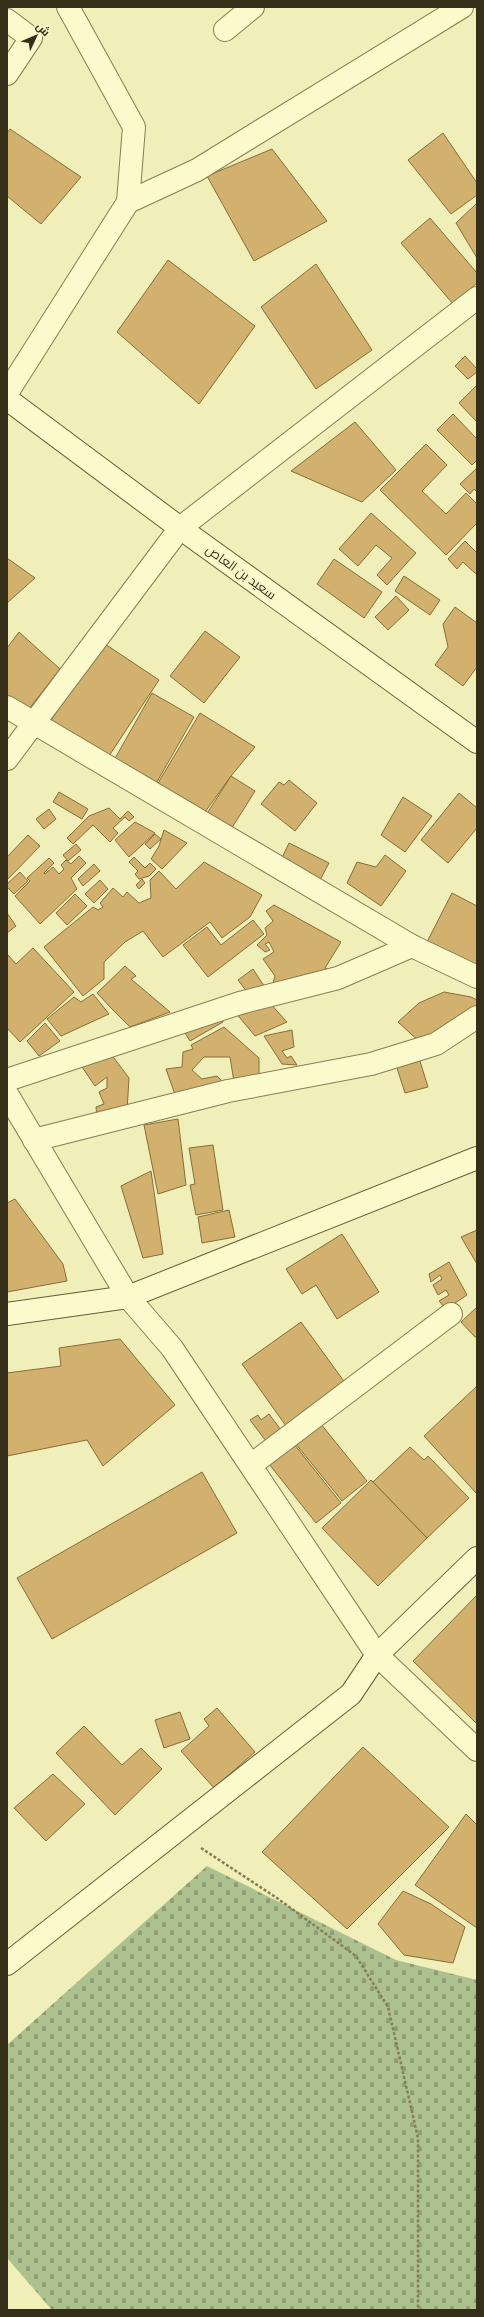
<svg xmlns="http://www.w3.org/2000/svg" width="484" height="2317" viewBox="0 0 484 2317" font-family="'Zilla Slab',Cairo,serif">
	<defs>
		<pattern id="cemetery-stones" width="16" height="16" patternUnits="userSpaceOnUse"><rect width="16" height="16" fill="#adc18e"/><path d="M2 7V4a2 2 0 0 1 4 0v3zM10 15v-3a2 2 0 0 1 4 0v3z" fill="#8e9d73"/></pattern>
	</defs>
	<rect width="100%" height="100%" fill="#f0eeb9"/>
	<path fill="url(#cemetery-stones)" d="M207,1866L396,1960L477,1980V2310H52L7,2258V2045Z"/>
	<g fill="#d1b16d" stroke="#876d38">
		<path d="M10,129L81,177L41,224L7,196V133Z"/>
		<path d="M443,133L477,183V195L451,214L408,160Z"/>
		<path d="M272,149L327,221L254,261L207,176Z"/>
		<path d="M477,203V258L456,223Z"/>
		<path d="M430,218L477,273V283L453,304L401,243Z"/>
		<path d="M168,260L255,326L199,404L117,332Z"/>
		<path d="M316,264L372,350L316,389L261,307Z"/>
		<path d="M465,356L477,369V372L468,379L455,366Z"/>
		<path d="M477,385V422L459,403Z"/>
		<path d="M453,414L477,439V460L472,465L437,430Z"/>
		<path d="M355,422L396,470L362,502L291,471Z"/>
		<path d="M426,444L447,465L422,491L446,514L466,493L477,504V523L446,555L380,490Z"/>
		<path d="M477,468V492L474,489L470,494L460,484Z"/>
		<path d="M371,513L416,553L387,585L377,575L392,558L376,545L358,566L339,549Z"/>
		<path d="M465,541L477,553V575L463,562L457,569L448,559Z"/>
		<path d="M7,558L35,578L7,603Z"/>
		<path d="M334,559L382,592L364,618L317,584Z"/>
		<path d="M404,576L440,600L430,615L395,591Z"/>
		<path d="M396,596L409,610L388,630L375,617Z"/>
		<path d="M455,607L477,623V667L463,686L435,665L448,647L443,624Z"/>
		<path d="M205,631L240,657L204,703L170,676Z"/>
		<path d="M19,632L60,669L29,709L7,695V648Z"/>
		<path d="M102,642L159,680L107,759L50,722Z"/>
		<path d="M152,693L194,717L154,787L113,762Z"/>
		<path d="M200,713L255,747L231,776L205,812L158,783Z"/>
		<path d="M231,776L255,791L230,831L206,815Z"/>
		<path d="M289,780L317,803L295,831L261,804L279,782L284,785Z"/>
		<path d="M59,792L88,809L82,819L53,802Z"/>
		<path d="M459,793L477,808V828L448,863L421,840Z"/>
		<path d="M403,797L432,816L405,852L381,835Z"/>
		<path d="M109,808L120,819L128,811L134,817L129,821L125,817L113,828L118,833L110,842L93,825L73,844L67,838L89,816Z"/>
		<path d="M49,809L56,819L44,829L36,819Z"/>
		<path d="M135,822L155,833L129,857L115,840Z"/>
		<path d="M164,830L187,843L162,869L151,859L159,846Z"/>
		<path d="M155,834L161,839L150,849L145,844Z"/>
		<path d="M28,835L40,846L7,880V857Z"/>
		<path d="M289,843L329,863L319,882L280,862Z"/>
		<path d="M76,844L81,850L68,861L63,855Z"/>
		<path d="M385,855L406,871L381,906L347,883L357,862L376,867Z"/>
		<path d="M79,856L86,863L71,878L77,889L40,924L15,896L30,881L27,878L49,858L54,863L44,873L45,874L53,867L59,874L64,869L61,865L66,860L71,864Z"/>
		<path d="M134,857L145,868L150,863L156,869L149,876L139,879L135,874L138,871L129,862Z"/>
		<path d="M204,862L262,895L250,917L222,938L210,922L163,957L143,931L125,942L104,962V979L83,996L44,947L93,907L98,910L103,907L100,903L113,888L123,897L127,892L139,903L151,898L150,880L159,871L176,889Z"/>
		<path d="M94,864L100,871L83,886L78,879Z"/>
		<path d="M20,872L28,881L14,894L7,887V884Z"/>
		<path d="M142,879L145,883L139,889L136,885Z"/>
		<path d="M100,880L108,889L94,903L85,894Z"/>
		<path d="M452,893L477,906V967L427,942Z"/>
		<path d="M75,894L87,906L67,925L56,913Z"/>
		<path d="M274,905L341,942L325,968L330,970L271,990L275,976L263,959L274,952L269,942L265,944L270,950L265,952L257,945L267,935L265,928L273,921L266,911Z"/>
		<path d="M7,913L16,926L7,933Z"/>
		<path d="M253,920L264,934L208,977L183,945L207,927L221,945Z"/>
		<path d="M33,948L74,992L20,1042L7,1028V954L16,964Z"/>
		<path d="M125,966L136,976L131,979L170,1012L130,1027L113,1010L97,993Z"/>
		<path d="M253,969L264,986L250,996L238,980Z"/>
		<path d="M444,992L471,997L477,1000V1008L422,1044L398,1022L419,1003Z"/>
		<path d="M93,994L109,1014L61,1036L47,1019L74,997L81,1002Z"/>
		<path d="M268,1001L287,1022L255,1036L235,1012Z"/>
		<path d="M218,1013L223,1022L190,1041L185,1033Z"/>
		<path d="M45,1023L60,1041L39,1056L27,1041Z"/>
		<path d="M224,1027L259,1058V1079L234,1082L230,1057H204L192,1070L202,1079L217,1076L225,1084L177,1100L166,1069L182,1067L183,1052L193,1049L191,1045Z"/>
		<path d="M292,1030L294,1047L282,1051L287,1058L291,1056L297,1065L282,1064L264,1036Z"/>
		<path d="M111,1054L129,1078L127,1111L97,1119L96,1107L104,1104L99,1092L107,1088V1077L95,1086L82,1067Z"/>
		<path d="M419,1058L428,1087L405,1093L396,1065Z"/>
		<path d="M178,1119L186,1185L158,1194L144,1125Z"/>
		<path d="M213,1145L223,1210L196,1215L190,1185L195,1184L189,1148Z"/>
		<path d="M151,1171L163,1254L143,1258L121,1186Z"/>
		<path d="M15,1199L63,1264L67,1281L7,1292V1203Z"/>
		<path d="M229,1210L235,1237L202,1243L198,1217Z"/>
		<path d="M477,1230V1264L461,1237Z"/>
		<path d="M342,1234L379,1292L337,1319L316,1285L302,1294L286,1269Z"/>
		<path d="M449,1262L467,1295L446,1309L439,1301L449,1295L446,1290L438,1295L433,1285L442,1279L440,1275L431,1282L429,1274Z"/>
		<path d="M477,1307V1337H475L461,1322Z"/>
		<path d="M301,1322L346,1384L286,1426L242,1364Z"/>
		<path d="M120,1339L175,1405L103,1466L87,1440L7,1456V1373L61,1366L59,1348Z"/>
		<path d="M477,1386V1493H476L424,1436Z"/>
		<path d="M269,1414L281,1430L266,1441L250,1420L258,1415L261,1420Z"/>
		<path d="M316,1418L367,1481L342,1501L291,1438Z"/>
		<path d="M290,1439L341,1503L316,1523L265,1459Z"/>
		<path d="M410,1447L424,1460L428,1456L469,1498L427,1538L373,1482Z"/>
		<path d="M202,1472L237,1533L52,1639L17,1578Z"/>
		<path d="M371,1480L427,1538L378,1586L322,1528Z"/>
		<path d="M477,1595V1724L413,1661Z"/>
		<path d="M217,1708L255,1752L214,1788L181,1751L209,1726L204,1719Z"/>
		<path d="M180,1712L190,1739L164,1748L155,1720Z"/>
		<path d="M84,1726L122,1765L141,1748L162,1769L115,1815L56,1753Z"/>
		<path d="M363,1747L449,1827L347,1929L262,1852Z"/>
		<path d="M53,1774L85,1804L46,1841L14,1808Z"/>
		<path d="M466,1814L477,1825V1928L415,1885Z"/>
		<path d="M403,1891L431,1904L465,1927L453,1963L404,1955L378,1924Z"/>
	</g>
	<g fill="none" stroke-linecap="round" stroke-linejoin="round">
		<g stroke="#877d53" stroke-width="24">
			<g id="minor">
				<path d="M7,20L31,38L7,74"/>
				<path d="M225,30L253,7"/>
				<path d="M128,202L197,170L462,7"/>
				<path d="M7,393L128,202L134,127L68,7"/>
				<path d="M7,707L412,946L477,977"/>
				<path d="M7,759L180,528L477,298"/>
				<path d="M7,1080L240,1003L338,978L412,946"/>
				<path d="M7,1094L128,1297L172,1348L377,1655"/>
				<path d="M34,1140L228,1091L371,1064L436,1044L477,1017"/>
				<path d="M251,1465L451,1314"/>
			</g>
		</g>
		<g stroke="#877d53" stroke-width="24">
			<path id="tertiary" d="M377,1655L477,1750"/>
		</g>
		<g stroke="#685d37" stroke-width="24">
			<g id="secondary">
				<path d="M7,399L180,528L477,742"/>
				<path d="M7,1314L128,1297L477,1158"/>
				<path d="M7,1964L351,1694L377,1655L477,1558"/>
			</g>
		</g>
		<path stroke="#877d53" stroke-width="2.5" stroke-dasharray="3 2" stroke-linecap="butt" d="M201,1848L277,1898L356,1956L388,2007L418,2138V2310"/>
		<use href="#minor" stroke="#fbfacd" stroke-width="22"/>
		<use href="#tertiary" stroke="#fbfacd" stroke-width="22"/>
		<use href="#secondary" stroke="#fbfacd" stroke-width="22"/>
	</g>
	<g text-anchor="middle" dominant-baseline="central" stroke-width="3.5" stroke-linejoin="round" paint-order="stroke">
		<g font-size="13" fill="#352e19" stroke="#f7f6c9">
			<text transform="translate(241 572) rotate(36)">سعيد بن العاص</text>
		</g>
	</g>
	<rect width="484" height="2317" fill="none" stroke="#352e19" stroke-width="16"/>
	<g transform="translate(36 36) rotate(46)" stroke="#f7f6c9" stroke-width="3" paint-order="stroke">
	<path d="M0-3L7 15L0 10L-7 15Z" fill="#352e19"/>
	<text y="-6" font-size="11" font-weight="bold" text-anchor="middle" fill="#352e19">ش</text>
	</g>
</svg>
